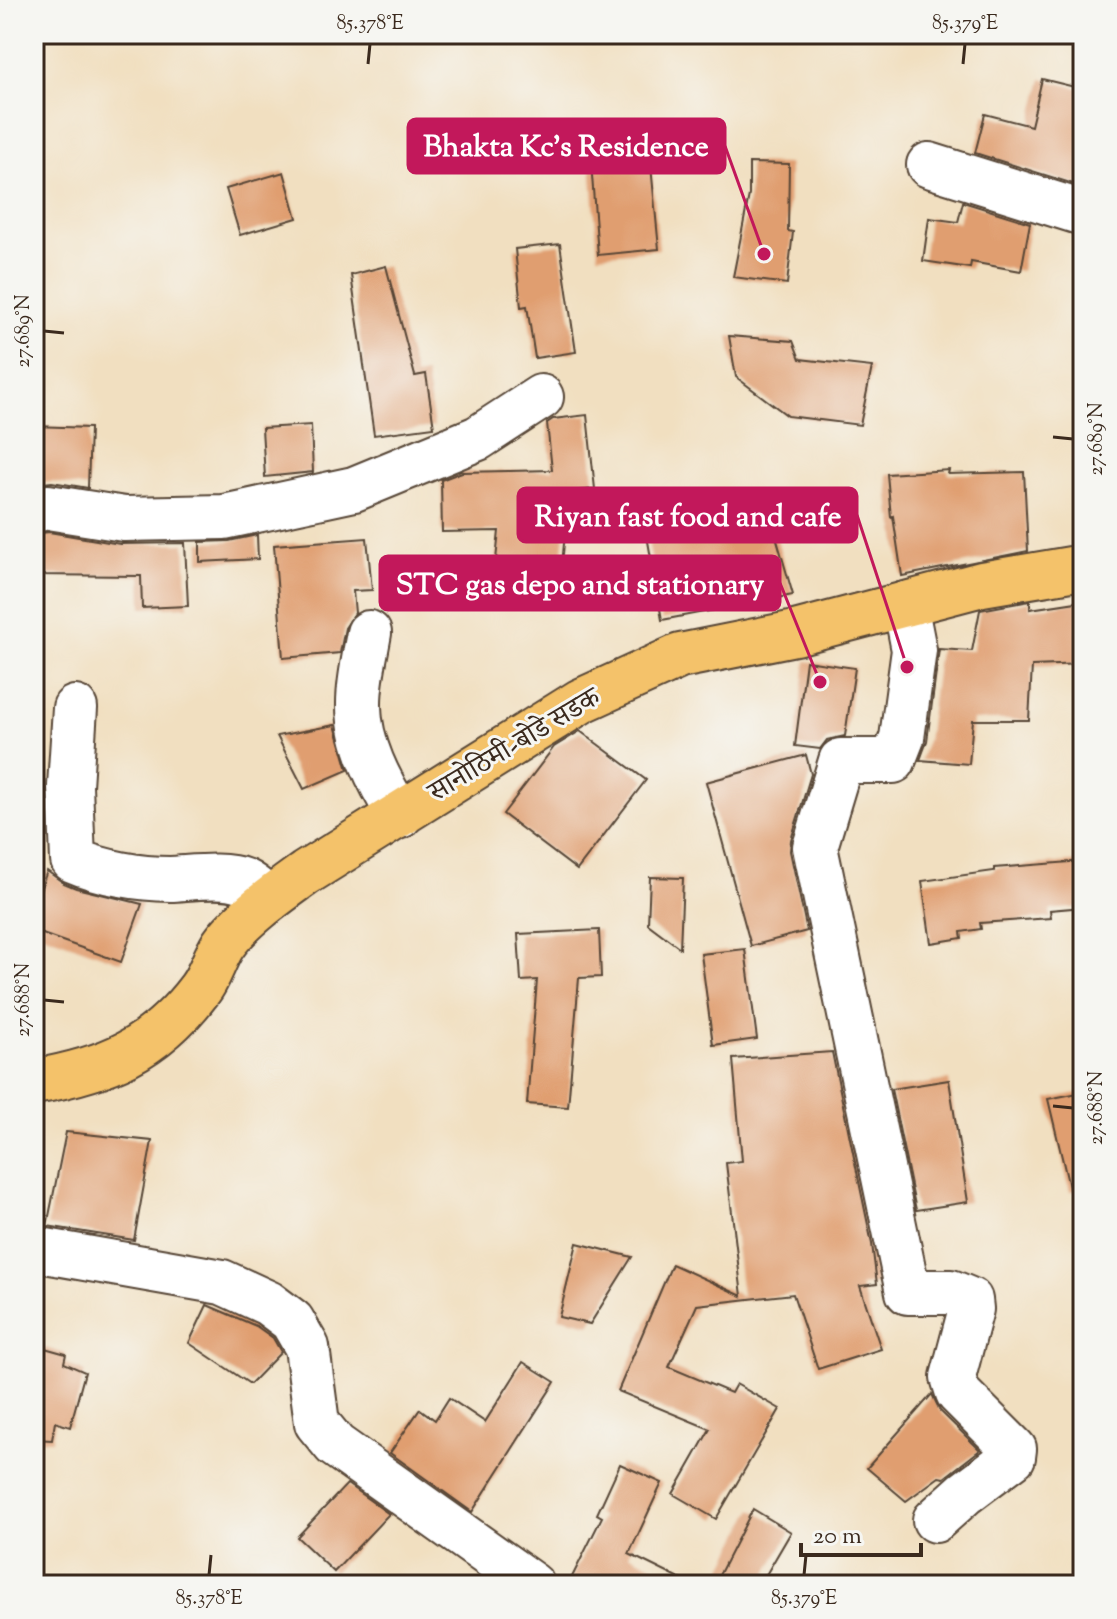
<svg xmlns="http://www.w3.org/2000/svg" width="1117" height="1619" viewBox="0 0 1117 1619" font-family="'Sorts Mill Goudy','Noto Serif Devanagari',serif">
	<rect width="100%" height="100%" fill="#f6f6f2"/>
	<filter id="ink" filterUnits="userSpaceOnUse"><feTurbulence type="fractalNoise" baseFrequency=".0125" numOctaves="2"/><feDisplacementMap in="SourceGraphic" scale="16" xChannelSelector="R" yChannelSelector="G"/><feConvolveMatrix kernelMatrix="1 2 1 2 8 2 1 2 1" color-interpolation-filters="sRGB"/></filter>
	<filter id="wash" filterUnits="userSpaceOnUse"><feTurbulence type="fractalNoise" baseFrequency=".006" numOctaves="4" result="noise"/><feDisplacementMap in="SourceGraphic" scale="32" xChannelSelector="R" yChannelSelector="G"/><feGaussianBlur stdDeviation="1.8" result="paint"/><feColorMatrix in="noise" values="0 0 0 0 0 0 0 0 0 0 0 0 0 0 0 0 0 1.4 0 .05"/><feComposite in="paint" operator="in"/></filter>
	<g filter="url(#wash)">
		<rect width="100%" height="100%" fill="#f1dfc0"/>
		<path fill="#f4d3c1" d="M1083,402V526H1079L1073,403Z"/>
		<g id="blocks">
			<g fill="#e09e6f">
				<path d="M1042,79L1083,89V187L975,153L985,114L1031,126Z"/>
				<path d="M649,145L659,249L598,255L590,149Z"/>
				<path d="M749,163L789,164L788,231L793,232L787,284L733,277L749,195Z"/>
				<path d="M284,172L297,218L240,235L226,189Z"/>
				<path d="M963,202L1030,223L1021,271L971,262L970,268L923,261L929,218L958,222Z"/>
				<path d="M560,244L576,352L535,358L527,306L521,307L515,249Z"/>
				<path d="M386,266L415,376L426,374L434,427L374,435L351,275Z"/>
				<path d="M729,336L793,341L800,359L872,367L860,425L788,416L736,377Z"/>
				<path d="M587,415L595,489L569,492L559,595L493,589L499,531L442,532L441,480L462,472L552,470L547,423L553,419Z"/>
				<path d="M311,425L313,472L265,477L262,428Z"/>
				<path d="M34,426L90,428L88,488L52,482L34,484Z"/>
				<path d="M949,470L948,474L1024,472L1028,551L902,576L893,516L891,517L887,474Z"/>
				<path d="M702,515L712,534L773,526L793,595L662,620L646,530Z"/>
				<path d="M49,532L120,544L185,543L188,606L142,608L141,576L34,575V534Z"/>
				<path d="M257,535L258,559L200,562V542L229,541Z"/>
				<path d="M367,538L372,590L353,591L355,613L345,628L340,653L283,658L274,545Z"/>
				<path d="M1030,601V609L1083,601V664L1032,666L1029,720H973L969,764L920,760L927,741L939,649L972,651L980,610Z"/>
				<path d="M806,661L855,668L845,736L827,740L820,749L795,746Z"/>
				<path d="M335,725L348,770L304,789L277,736Z"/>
				<path d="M580,731L646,780L577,870L503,814L554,747Z"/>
				<path d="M806,755L811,774L791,840L790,851L807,931L751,946L706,782Z"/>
				<path d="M1083,861V907L1050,910L1051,918L980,923L981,929L961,932L962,938L931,943L922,881L994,871V868Z"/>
				<path d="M47,871L64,883L76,888L142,904L121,962L34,931V907Z"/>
				<path d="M650,877L683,878L680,948L648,924Z"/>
				<path d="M599,930L601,977L579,978L568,1107L527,1104L537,980L521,981L518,934Z"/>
				<path d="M745,949L757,1039L713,1045L701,954Z"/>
				<path d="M832,1052L872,1244L877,1284L860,1286L881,1349L818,1369L793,1294L697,1305L669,1367L731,1393L736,1384L780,1409L716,1519L673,1494L710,1429L618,1391L672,1264L742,1296L726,1163L742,1161L733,1059Z"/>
				<path d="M949,1080L968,1202L916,1210L891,1089Z"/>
				<path d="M1083,1092V1190L1070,1191L1048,1099Z"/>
				<path d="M66,1132L152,1141L134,1240L47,1226Z"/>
				<path d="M577,1243L632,1257L590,1324L559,1317Z"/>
				<path d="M207,1305L256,1326L273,1338L281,1352L250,1384L189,1343Z"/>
				<path d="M34,1345L66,1354L64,1363L85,1372L70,1427L55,1422L52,1440L34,1439Z"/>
				<path d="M523,1362L555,1382L472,1512L390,1453L420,1409L435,1420L449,1398L485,1422Z"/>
				<path d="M932,1394L940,1411L980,1450L944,1478L939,1477L906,1501L867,1468Z"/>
				<path d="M620,1464L662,1483L629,1554L692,1585H568L602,1517L597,1514Z"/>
				<path d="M347,1484L389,1514L334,1572L297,1537Z"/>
				<path d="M753,1509L791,1532L760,1585H714Z"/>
			</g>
		</g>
	</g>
	<g filter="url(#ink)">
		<use href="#blocks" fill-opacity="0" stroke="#564536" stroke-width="2"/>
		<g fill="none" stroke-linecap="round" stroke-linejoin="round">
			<g stroke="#564536" stroke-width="48">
				<g id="minor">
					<path d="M929,165L1083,213"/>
					<path d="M34,510L48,507L124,519L224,517L354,489L478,438L541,397"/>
					<path d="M905,604L914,650L902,738L893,761H841L815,847L908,1292H951L970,1300L971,1309L953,1377L958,1393L1014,1449L1013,1457L965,1493L935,1520"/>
					<path d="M369,633C365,656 359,680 359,703C358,743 380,783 400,816"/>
					<path d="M75,708L70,786L73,860C101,872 139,879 170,879C192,878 224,873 244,881C253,885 262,894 269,900"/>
					<path d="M34,1249L222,1282L268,1303L292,1321L307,1347L317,1423L335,1445L532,1585"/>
				</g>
			</g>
			<g stroke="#564536" stroke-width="48">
				<path id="major" d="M34,1082C107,1069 154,1050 200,989C210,976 214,959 223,945C241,919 281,891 306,873L581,701L680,656L795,633L982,584L1083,567"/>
			</g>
			<use href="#minor" stroke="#fff" stroke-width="44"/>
			<use href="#major" stroke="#f4c26a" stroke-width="44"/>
		</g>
	</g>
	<path fill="none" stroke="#3b2a1e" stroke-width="3" d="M368,64L370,44M963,64L965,44M44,331L64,333M1053,437L1073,439M44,1000L64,1002M1053,1106L1073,1108M209,1575L211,1555M804,1575L806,1555"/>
	<g text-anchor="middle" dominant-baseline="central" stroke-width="6" stroke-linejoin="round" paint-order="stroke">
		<g font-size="28" fill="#3b2a1e" stroke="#f6f6f2">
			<text transform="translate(515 746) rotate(-31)">सानोठिमी-बोडे सडक</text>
		</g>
	</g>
	<path fill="none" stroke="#c2185b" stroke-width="3" d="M764 254L725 146M907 667L857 515M820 682L780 583"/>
	<g fill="#c2185b" stroke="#f6f6f2" stroke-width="3">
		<circle cx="764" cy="254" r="8"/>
		<circle cx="907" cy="667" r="8"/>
		<circle cx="820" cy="682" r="8"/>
	</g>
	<g fill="#c2185b" stroke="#c2185b" stroke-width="3">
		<rect x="408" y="119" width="317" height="54" rx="8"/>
		<rect x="518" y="488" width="339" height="54" rx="8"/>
		<rect x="380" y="556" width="400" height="54" rx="8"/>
	</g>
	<g font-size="30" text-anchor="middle" font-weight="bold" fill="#fff">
		<text x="566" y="156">Bhakta Kc's Residence</text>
		<text x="688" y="526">Riyan fast food and cafe</text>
		<text x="580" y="594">STC gas depo and stationary</text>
	</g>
	<rect width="1117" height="1619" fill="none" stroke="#f6f6f2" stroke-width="88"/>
	<path d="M801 1543v12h120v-12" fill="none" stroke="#3b2a1e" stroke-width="4"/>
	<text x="813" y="1543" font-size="24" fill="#3b2a1e" stroke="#f6f6f2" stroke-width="6" paint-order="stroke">20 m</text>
	<rect x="44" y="44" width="1029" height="1531" fill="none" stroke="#3b2a1e" stroke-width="3"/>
	<g font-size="20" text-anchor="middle" fill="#3b2a1e">
		<text x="370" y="29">85.378°E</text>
		<text x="965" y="29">85.379°E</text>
		<text transform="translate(22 331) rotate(-90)" y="7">27.689°N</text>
		<text transform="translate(1095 439) rotate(-90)" y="7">27.689°N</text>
		<text transform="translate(22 1000) rotate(-90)" y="7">27.688°N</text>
		<text transform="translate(1095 1108) rotate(-90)" y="7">27.688°N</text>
		<text x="209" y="1604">85.378°E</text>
		<text x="804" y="1604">85.379°E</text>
	</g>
</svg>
